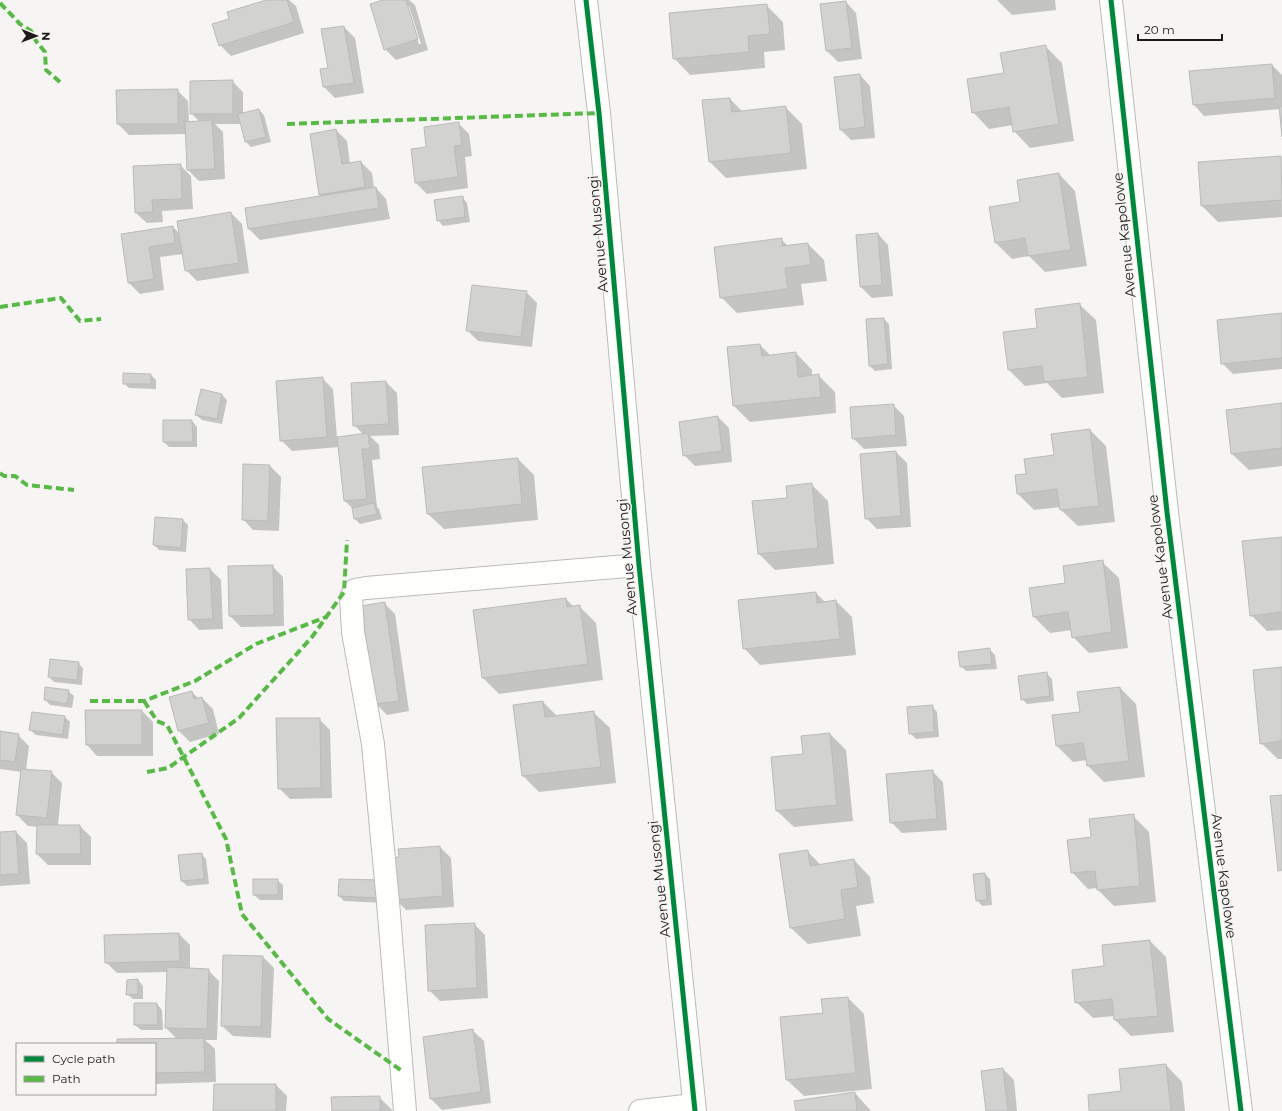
<svg xmlns="http://www.w3.org/2000/svg" width="1282" height="1111" viewBox="0 0 1282 1111" font-family="Montserrat,sans-serif">
	<rect width="100%" height="100%" fill="#f6f5f3"/>
	<g fill="#0003" fill-rule="evenodd">
		<path d="M269,0H289L296,6L304,33L231,56L220,45L231,19Z"/>
		<path d="M386,0H409L415,5L428,50L396,60L385,49ZM407,6H409L421,44H419Z"/>
		<path d="M997,0H1055L1056,10L1012,15Z"/>
		<path d="M846,2L856,13L862,59L838,62L827,51L822,5Z"/>
		<path d="M766,5L783,22L785,50L764,52L765,68L690,75L674,58Z"/>
		<path d="M344,27L355,38L364,93L335,98L324,87L321,70L329,69Z"/>
		<path d="M1045,46L1062,63L1074,141L1030,148L1014,131L1013,125L989,129L973,112L1005,74Z"/>
		<path d="M1272,65L1282,75V126L1280,109L1204,116L1194,105Z"/>
		<path d="M860,75L870,86L875,138L851,140L840,129Z"/>
		<path d="M232,81L243,92V114L259,110L264,115L271,142L251,147L246,142L242,124H215L223,132L225,179L199,181L188,170L187,134L129,135L118,124L117,91L177,90L188,101L189,122H200L191,113Z"/>
		<path d="M730,99L743,112L786,108L802,124L807,169L726,178L710,162Z"/>
		<path d="M458,123L469,134L472,156L465,157L468,188L427,194L416,183L427,148Z"/>
		<path d="M336,130L347,141L350,164L361,162L372,173L374,188H376L386,199L390,219L260,240L249,229L322,197L320,194Z"/>
		<path d="M1281,157L1282,217L1218,222L1202,206Z"/>
		<path d="M180,165L191,176L193,209L162,211L163,222L147,223L136,213Z"/>
		<path d="M1059,174L1075,191L1087,266L1045,272L1029,256L1012,259L996,243L1021,203Z"/>
		<path d="M462,197L467,203L470,222L443,226L438,220Z"/>
		<path d="M231,213L242,224L249,273L197,281L186,270L183,254L160,257L164,290L140,294L129,283L122,235L173,227L181,235Z"/>
		<path d="M878,234L888,245L893,296L872,298L861,287Z"/>
		<path d="M781,239L788,246L808,244L824,260L827,281L801,284L804,305L737,313L721,297Z"/>
		<path d="M526,292L537,303L532,347L478,341L467,330Z"/>
		<path d="M1079,304L1096,320L1104,393L1062,398L1047,383L1025,386L1009,370L1038,329Z"/>
		<path d="M1282,314V369L1233,374L1222,363Z"/>
		<path d="M884,319L889,324L892,369L875,371L870,366Z"/>
		<path d="M760,345L771,356L796,353L812,370V376L818,375L835,392L836,413L750,422L734,406Z"/>
		<path d="M151,375L156,380V389L129,388L124,383Z"/>
		<path d="M322,378L333,389L337,438L364,435L354,425L386,382L397,393L399,435L370,436L379,445L380,459L372,460L377,507L379,509L382,519L360,524L355,519L353,509L345,501L339,447L292,451L281,440Z"/>
		<path d="M202,390L222,395L227,400L222,424L202,420L196,415Z"/>
		<path d="M1282,404V466L1249,470L1232,454L1227,411Z"/>
		<path d="M893,405L904,416L907,446L864,449L853,438Z"/>
		<path d="M718,417L729,428L732,462L695,466L684,455Z"/>
		<path d="M192,421L197,427V447H169L164,442Z"/>
		<path d="M1090,430L1106,446L1115,522L1078,526L1061,510V507L1034,510L1018,494L1027,475L1055,456Z"/>
		<path d="M896,452L907,463L911,527L877,529L866,518Z"/>
		<path d="M518,459L534,475L538,520L444,529L427,513Z"/>
		<path d="M270,466L281,477L279,531L253,530L243,519Z"/>
		<path d="M811,484L828,501L834,564L775,570L759,554L788,499Z"/>
		<path d="M183,520L188,525L186,552L159,550L154,545Z"/>
		<path d="M1282,538V630L1267,631L1251,615Z"/>
		<path d="M1102,562L1119,578L1128,648L1089,653L1073,637L1072,630L1050,633L1033,616L1066,584Z"/>
		<path d="M272,566L283,577L284,626L241,627L230,616Z"/>
		<path d="M210,569L221,580L223,629L199,630L189,619Z"/>
		<path d="M816,593L825,602L836,601L852,617L856,655L760,665L744,648Z"/>
		<path d="M566,599L574,607L579,606L596,623L603,680L499,694L483,678L474,611Z"/>
		<path d="M384,603L395,614L409,711L387,715L376,704Z"/>
		<path d="M990,650L995,655L997,669L966,671L961,666Z"/>
		<path d="M78,663L83,668L82,685L54,682L49,677Z"/>
		<path d="M1282,668V759H1278L1261,743Z"/>
		<path d="M1046,673L1052,679L1054,701L1027,704L1022,699Z"/>
		<path d="M1120,688L1136,704L1145,777L1104,782L1088,766L1087,760L1073,762L1057,746L1053,716L1081,713Z"/>
		<path d="M68,691L74,696L72,708L50,705L45,700Z"/>
		<path d="M192,692L199,699L202,698L213,709L219,734L190,742L179,731Z"/>
		<path d="M543,702L557,716L593,712L610,728L616,783L539,792L523,776L514,706Z"/>
		<path d="M932,706L937,712L939,737L916,739L910,733Z"/>
		<path d="M86,711H142L153,722V756H97L87,745Z"/>
		<path d="M65,717L70,722L68,739L36,735L30,730Z"/>
		<path d="M319,719L330,730L332,798L290,799L279,788Z"/>
		<path d="M0,733L18,735L29,746L26,770L51,772L62,783L58,826H80L91,837V865H48L37,854L38,827L28,826L17,815L22,772L0,769Z"/>
		<path d="M830,734L846,750L853,821L794,827L777,811L804,755Z"/>
		<path d="M932,771L943,782L947,830L902,833L891,822Z"/>
		<path d="M1133,816L1149,832L1156,902L1114,906L1098,890L1097,888L1088,889L1072,872L1092,838Z"/>
		<path d="M16,832L27,843L30,884L0,886V833Z"/>
		<path d="M440,847L451,858L454,907L406,910L395,899Z"/>
		<path d="M807,851L821,865L854,860L870,877L874,903L856,906L861,936L808,944L791,928Z"/>
		<path d="M201,854L206,859L209,884L187,886L182,881L179,856Z"/>
		<path d="M985,874L990,879L992,905L982,906L977,900Z"/>
		<path d="M254,880H277L283,885V900H260L254,895Z"/>
		<path d="M379,881L384,903L344,901L339,896Z"/>
		<path d="M474,924L485,935L488,998L440,1001L429,990Z"/>
		<path d="M179,934L190,945V969L208,970L219,981L217,1040H205L215,1049L216,1082L155,1084V1044H118L177,1039L166,1028L168,972L117,973L106,962Z"/>
		<path d="M1150,941L1166,957L1174,1032L1131,1036L1115,1020L1114,1016L1093,1018L1076,1002L1105,967Z"/>
		<path d="M263,957L274,968L271,1038L233,1036L222,1026Z"/>
		<path d="M138,980L143,986V999H133L127,994Z"/>
		<path d="M848,998L864,1014L872,1089L804,1096L787,1080L824,1014Z"/>
		<path d="M157,1004L162,1010L163,1030H141L135,1025Z"/>
		<path d="M473,1031L484,1041L491,1103L442,1110L431,1099L424,1038Z"/>
		<path d="M1166,1065L1182,1082L1185,1111H1090Z"/>
		<path d="M1003,1069L1014,1080L1017,1111H987Z"/>
		<path d="M276,1085L287,1096L286,1111H214Z"/>
		<path d="M855,1093L871,1111H797Z"/>
		<path d="M379,1097L393,1111H333Z"/>
	</g>
	<g fill="#d2d2d1" stroke="#bcbbbb">
		<path d="M266,0H287L294,22L219,46L212,24L229,19L227,12Z"/>
		<path d="M383,0H406L418,39L384,50L370,4Z"/>
		<path d="M846,1L852,48L826,51L820,4Z"/>
		<path d="M767,4L770,34L748,36L749,52L673,59L669,13Z"/>
		<path d="M344,26L354,83L323,87L320,69L328,68L321,29Z"/>
		<path d="M1046,45L1059,124L1013,132L1009,107L972,113L967,79L1004,73L1000,53Z"/>
		<path d="M1272,64L1275,98L1193,105L1189,71Z"/>
		<path d="M860,74L865,127L840,130L834,77Z"/>
		<path d="M233,80V114H190V81Z"/>
		<path d="M178,89V124H117L116,90Z"/>
		<path d="M730,98L732,112L786,106L791,153L709,162L702,100Z"/>
		<path d="M1279,106H1282V137Z"/>
		<path d="M259,109L266,137L245,142L238,114Z"/>
		<path d="M212,120L215,169L187,170L185,122Z"/>
		<path d="M459,122L462,145L454,146L458,177L415,183L411,149L426,147L424,127Z"/>
		<path d="M336,129L342,164L361,161L365,187L319,195L310,134Z"/>
		<path d="M1281,156L1282,200L1201,206L1198,162Z"/>
		<path d="M181,164L182,199L152,200L153,212L135,213L133,166Z"/>
		<path d="M1059,173L1071,250L1028,256L1025,238L995,243L989,207L1020,202L1017,180Z"/>
		<path d="M376,187L379,208L248,229L245,208Z"/>
		<path d="M463,196L465,217L437,221L434,200Z"/>
		<path d="M231,212L239,263L185,271L177,221Z"/>
		<path d="M173,226L175,243L149,247L154,279L128,283L121,234Z"/>
		<path d="M878,233L882,285L860,287L856,235Z"/>
		<path d="M782,238V246L808,243L811,265L785,268L788,289L720,298L714,247Z"/>
		<path d="M472,285L527,291L521,337L466,331Z"/>
		<path d="M1080,303L1088,377L1044,382L1042,366L1008,370L1003,332L1037,328L1035,309Z"/>
		<path d="M1282,313V358L1221,364L1217,320Z"/>
		<path d="M884,318L888,364L869,366L866,319Z"/>
		<path d="M760,344L762,356L796,352L798,377L819,374L821,397L733,406L727,347Z"/>
		<path d="M123,373L151,374V384H123Z"/>
		<path d="M323,377L327,437L280,441L276,381Z"/>
		<path d="M386,381L389,424L353,426L351,383Z"/>
		<path d="M201,389L222,394L217,419L195,415Z"/>
		<path d="M1282,403V448L1231,454L1226,410Z"/>
		<path d="M894,404L896,435L852,439L850,407Z"/>
		<path d="M718,416L722,451L683,456L679,422Z"/>
		<path d="M163,420H192L193,442H163Z"/>
		<path d="M1090,429L1099,506L1060,510L1057,489L1017,494L1015,475L1026,474L1024,459L1054,455L1051,434Z"/>
		<path d="M368,433L370,449H362L367,499L344,501L337,437Z"/>
		<path d="M896,451L901,516L865,519L860,454Z"/>
		<path d="M518,458L522,504L427,514L422,467Z"/>
		<path d="M243,464L270,465L268,521L242,520Z"/>
		<path d="M812,483L818,548L758,554L752,501L787,498L786,486Z"/>
		<path d="M374,503L377,514L354,519L352,508Z"/>
		<path d="M155,517L183,519L181,548L153,545Z"/>
		<path d="M1282,537V612L1250,616L1242,541Z"/>
		<path d="M1103,560L1112,632L1072,638L1068,612L1033,617L1029,588L1065,583L1063,566Z"/>
		<path d="M273,565L274,615L229,616L228,566Z"/>
		<path d="M210,568L213,619L188,620L186,569Z"/>
		<path d="M816,592L817,603L836,600L840,639L743,649L738,600Z"/>
		<path d="M566,598L567,607L580,605L588,664L482,678L473,610Z"/>
		<path d="M385,602L399,701L375,704L361,606Z"/>
		<path d="M990,648L992,664L960,667L958,652Z"/>
		<path d="M50,659L79,662L77,680L48,677Z"/>
		<path d="M1282,667V741L1260,744L1253,670Z"/>
		<path d="M1047,672L1050,696L1021,700L1018,676Z"/>
		<path d="M45,687L69,690L67,704L44,700Z"/>
		<path d="M1120,687L1129,761L1087,766L1083,743L1056,746L1052,715L1080,712L1077,692Z"/>
		<path d="M192,691L194,699L202,697L209,723L178,731L169,697Z"/>
		<path d="M543,701L545,717L594,711L601,767L522,776L513,705Z"/>
		<path d="M933,705L934,732L909,734L907,707Z"/>
		<path d="M85,710H142V745H86Z"/>
		<path d="M32,712L65,716L63,735L29,730Z"/>
		<path d="M276,718H320L321,788L278,789Z"/>
		<path d="M0,731L19,734L15,762L0,760Z"/>
		<path d="M830,733L837,805L776,811L771,757L803,754L801,736Z"/>
		<path d="M21,769L52,771L47,818L16,815Z"/>
		<path d="M933,770L937,819L890,823L886,774Z"/>
		<path d="M1282,795V870L1278,871L1270,796Z"/>
		<path d="M1134,814L1140,886L1097,890L1095,871L1071,873L1067,840L1091,837L1089,819Z"/>
		<path d="M37,825H80L81,854H36Z"/>
		<path d="M16,831L19,874L0,875V832Z"/>
		<path d="M440,846L443,896L394,900L391,858L399,857L398,849Z"/>
		<path d="M808,850L810,866L854,859L858,887L841,890L845,919L790,928L779,854Z"/>
		<path d="M202,853L204,879L181,881L178,855Z"/>
		<path d="M985,873L987,900L976,901L973,874Z"/>
		<rect x="253" y="879" width="25" height="16"/>
		<path d="M339,879L380,880L379,898L338,896Z"/>
		<path d="M475,923L477,988L428,991L425,925Z"/>
		<path d="M179,933L180,961L105,963L104,935Z"/>
		<path d="M1150,940L1158,1016L1114,1020L1112,999L1075,1003L1072,970L1104,966L1102,945Z"/>
		<path d="M223,955L263,956L261,1027L221,1026Z"/>
		<path d="M167,967L209,969L207,1029L165,1028Z"/>
		<path d="M138,979V994L126,995L127,980Z"/>
		<path d="M848,997L856,1073L786,1080L780,1017L823,1013L821,999Z"/>
		<path d="M134,1003H157L158,1025H134Z"/>
		<path d="M473,1029L481,1092L430,1099L423,1037Z"/>
		<path d="M204,1038L205,1072L155,1073V1044H117V1039Z"/>
		<path d="M1166,1064L1171,1111H1089L1088,1095L1121,1091L1119,1069Z"/>
		<path d="M1003,1068L1008,1111H986L981,1071Z"/>
		<path d="M214,1084H276V1111H213Z"/>
		<path d="M855,1092L857,1111H796L794,1101Z"/>
		<path d="M380,1096V1111H332L331,1097Z"/>
	</g>
	<g fill="none" stroke-linecap="round" stroke-linejoin="round">
		<g stroke="#bcbbb9" stroke-width="24">
			<g id="minor">
				<path d="M586,0L599,113L639,565L695,1111"/>
				<path d="M1111,0L1167,512L1241,1111"/>
				<path d="M405,1111L388,902L373,744L353,632L351,597L355,590L366,588L639,565"/>
				<path d="M640,1111L694,1105"/>
			</g>
		</g>
		<use href="#minor" stroke="#fefefd" stroke-width="22"/>
		<g stroke="#58b947" stroke-width="4" stroke-dasharray="8 4" stroke-linecap="butt">
			<path d="M0,3L20,24L31,31L36,41L45,52L46,70L60,82"/>
			<path d="M287,124L599,113"/>
			<path d="M0,307L61,298L80,321L101,319"/>
			<path d="M0,473L4,476H15L27,485L74,490"/>
			<path d="M90,701H144L195,681L256,644L326,617"/>
			<path d="M144,701L157,721L167,725L226,839L242,914L328,1019L402,1071"/>
			<path d="M147,772L168,768L239,718L312,637L344,592L347,540"/>
		</g>
		<g stroke="#f7f5f2" stroke-width="8">
			<g id="cycleway">
				<path d="M586,0L599,113L639,565L695,1111"/>
				<path d="M1111,0L1167,512L1241,1111"/>
			</g>
		</g>
		<use href="#cycleway" stroke="#00873e" stroke-width="5"/>
	</g>
	<g text-anchor="middle" dominant-baseline="central" stroke-width="3" stroke-linejoin="round" paint-order="stroke">
		<g font-size="14" fill="#1c1b1a" stroke="#f7f5f2">
			<text transform="translate(598 234) rotate(-95)">Avenue Musongi</text>
			<text transform="translate(1124 235) rotate(-96)">Avenue Kapolowe</text>
			<text transform="translate(627 557) rotate(-95)">Avenue Musongi</text>
			<text transform="translate(1160 557) rotate(-97)">Avenue Kapolowe</text>
			<text transform="translate(1224 876) rotate(83)">Avenue Kapolowe</text>
			<text transform="translate(659 879) rotate(-96)">Avenue Musongi</text>
		</g>
	</g>
	<rect x="16" y="1043" width="140" height="52" fill="#f7f5f2" stroke="#9f9e9c"/>
	<rect x="24" y="1056" width="20" height="6" fill="#00873e" stroke="#9f9e9c"/>
	<text x="52" y="1063" font-size="12" fill="#1c1b1a">Cycle path</text>
	<rect x="24" y="1076" width="20" height="6" fill="#58b947" stroke="#9f9e9c"/>
	<text x="52" y="1083" font-size="12" fill="#1c1b1a">Path</text>
	<g transform="translate(36 36) rotate(91)" stroke="#f7f5f2" stroke-width="3" paint-order="stroke">
	<path d="M0-3L7 15L0 10L-7 15Z" fill="#1c1b1a"/>
	<text y="-6" font-size="11" font-weight="bold" text-anchor="middle" fill="#1c1b1a">N</text>
	</g>
	<path d="M1138 34v6h84v-6" fill="none" stroke="#1c1b1a" stroke-width="2"/>
	<text x="1144" y="34" font-size="12" fill="#1c1b1a" stroke="#f7f5f2" stroke-width="3" paint-order="stroke">20 m</text>
</svg>
